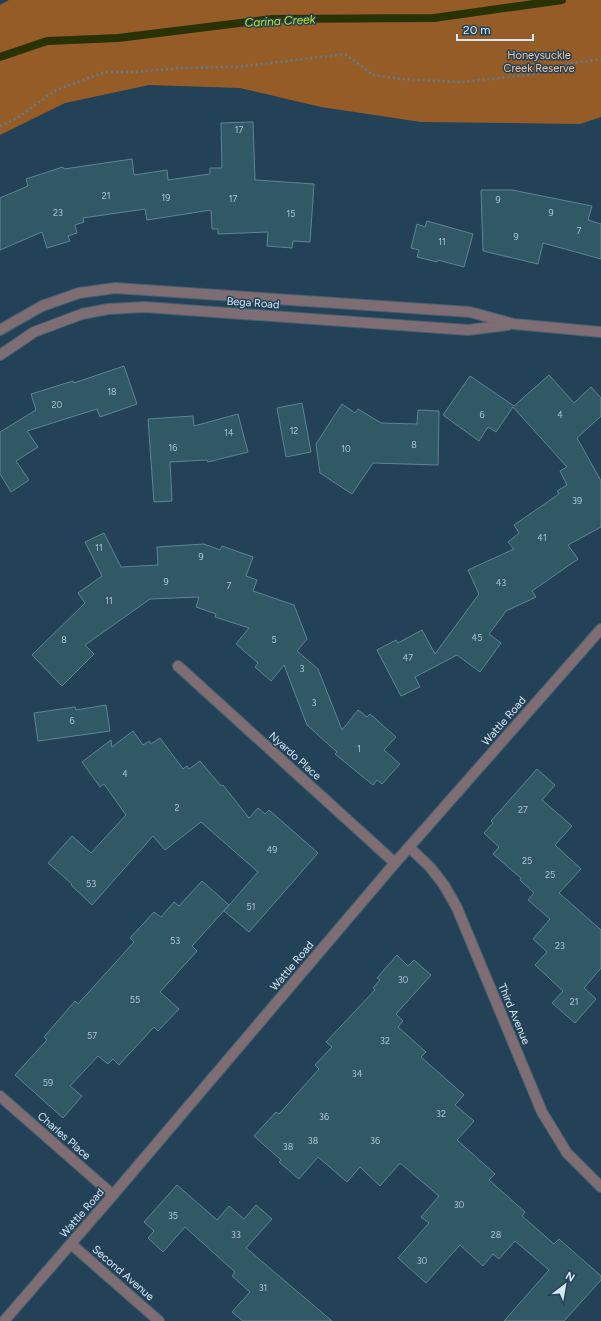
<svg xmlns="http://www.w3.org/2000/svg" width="601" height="1321" viewBox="0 0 601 1321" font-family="Figtree,sans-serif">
	<rect width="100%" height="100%" fill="#244257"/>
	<path fill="#955c28" d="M9,0H601V117L580,124L421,122L321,107L240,88L149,85L65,103L0,135V5Z"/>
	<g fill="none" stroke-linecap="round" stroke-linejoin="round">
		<path stroke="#293203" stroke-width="8" d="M0,57L47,41L118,38L272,19L434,18L562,0"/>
	</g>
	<g fill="#305965" stroke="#5c8694">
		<path d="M253,122L255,180L314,184L310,242L293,241L292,248L267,246L268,232L218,234V229H212L211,210L147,220L145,209L83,218L84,222L75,225L77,233L68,236L70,241L47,248L42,232L0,250V198L28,186L26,179L63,167L64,169L132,159L134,175L167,170L168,180L210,174V168H222L221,123Z"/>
		<path d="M481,190H512L592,206L588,220L601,224V259L543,243L538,264L483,251Z"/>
		<path d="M427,221L473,234L464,267L438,260L437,262L417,257L419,250L411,248L417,224L425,227Z"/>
		<path d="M124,366L137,404L100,417L97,409L27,431L38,447L16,461L29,480L11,492L0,474V432L36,410L31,394L73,381L74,383Z"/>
		<path d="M549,375L574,403L591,387L601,398V416L577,438L601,481V527L568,545L578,559L532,591L536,597L506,611L489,634L501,643L480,672L457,655L415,677L420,687L401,696L377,650L396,640L398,643L422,630L435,654L479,594L468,570L514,549L508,542L519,533L514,525L559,494L557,491L567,485L560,471L567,467L513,407L496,432L488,427L479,441L443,415L470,376L514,406Z"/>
		<path d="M302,403L311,452L286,457L277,408Z"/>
		<path d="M342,404L355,413L358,409L381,423L417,424L418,410L439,411L438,465L373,463L352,494L320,473L316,444Z"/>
		<path d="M238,414L248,452L208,462L207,460L170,462L172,501L154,502L148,419L193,416L194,426Z"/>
		<path d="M104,533L121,567L158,565L157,547L204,544L220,550L222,546L253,557L246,576L257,580L253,591L294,605L307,639L297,651L318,669L342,730L358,710L367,717L370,714L396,737L384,750L400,764L382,784L377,780L373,785L335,754L337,752L307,725L284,665L271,681L255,667L258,663L236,644L249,628L215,617L216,614L196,607L199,597L150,599L85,645L94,654L62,686L32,655L85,603L78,593L102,576L85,542Z"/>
		<path d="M106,705L110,731L38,741L34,713L75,707L76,710Z"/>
		<path d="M133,731L143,745L149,741L151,744L160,738L183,769L187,766L189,769L200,761L221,786L223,785L249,818L258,808L265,814L269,810L318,853L249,932L224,911L258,872L201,822L165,850L153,836L92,905L71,885L72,884L48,863L72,836L91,853L126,815L104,784L100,787L82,762L111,740L112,747Z"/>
		<path d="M537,769L555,785L542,800L572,826L555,845L581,869L559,893L601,930V968L584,988L596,999L575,1023L552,1003L563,991L535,965L547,952L533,939L550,919L528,900L534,893L520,880L521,878L493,854L499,847L484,833L493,823L491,821Z"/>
		<path d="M202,881L229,905L192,946L197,951L160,992L179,1009L158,1031L154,1027L119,1065L113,1059L108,1064L98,1056L70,1086L82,1096L63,1118L15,1075L47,1040L44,1037L75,1001L78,1004L134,942L130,938L154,912L161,917L174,902L179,906Z"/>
		<path d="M397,955L408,966L414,960L431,975L396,1014L403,1021L398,1027L426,1052L421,1057L464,1095L455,1105L474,1121L457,1140L495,1174L489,1180L525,1212L522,1216L554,1244L559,1239L601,1276V1280L564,1321H504L549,1270L515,1241L499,1259L493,1254L483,1266L460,1245L426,1283L398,1258L429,1223L421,1217L439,1196L400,1163L380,1186L360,1167L347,1182L318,1157L299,1179L279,1162L281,1160L254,1136L276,1112L279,1114L319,1069L315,1065L332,1047L326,1042L375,990L373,988L380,980L377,978Z"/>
		<path d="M177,1185L217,1220L229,1206L244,1219L256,1205L272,1219L246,1248L332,1321H243L232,1312L250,1292L232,1276L235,1272L185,1227L163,1252L148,1238L154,1231L144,1222Z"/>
	</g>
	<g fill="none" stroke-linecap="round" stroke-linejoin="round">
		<g stroke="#446073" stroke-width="12">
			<g id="minor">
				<path d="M0,330L42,306L79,293L115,288L470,312L514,324L601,332"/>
				<path d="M0,355L34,332L82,314L108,309L144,307L468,330L508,325"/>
				<path d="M178,666L395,863"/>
				<path d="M409,847L430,867L444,885L457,908L542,1112L567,1153L601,1187"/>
				<path d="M0,1096L113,1195"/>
				<path d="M71,1244L159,1321"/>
				<path d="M4,1321L113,1195L395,863L601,629"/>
			</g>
		</g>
		<path stroke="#627b8e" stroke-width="2.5" stroke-dasharray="2 3" stroke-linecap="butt" d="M0,126L19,117L56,90L105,72H133L180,68L237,67L345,54L373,75L401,79L462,82L536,74L572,63L601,59"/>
		<use href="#minor" stroke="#7e6d72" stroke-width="10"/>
	</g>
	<g text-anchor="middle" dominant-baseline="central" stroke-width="3" stroke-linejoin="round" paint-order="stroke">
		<g font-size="9" fill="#adc4d1">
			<text x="239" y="129">17</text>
			<text x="106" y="195">21</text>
			<text x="166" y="197">19</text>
			<text x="233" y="198">17</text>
			<text x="498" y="199">9</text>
			<text x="58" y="212">23</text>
			<text x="551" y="212">9</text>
			<text x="291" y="213">15</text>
			<text x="579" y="230">7</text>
			<text x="516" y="236">9</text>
			<text x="442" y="241">11</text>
			<text x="112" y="391">18</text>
			<text x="57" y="404">20</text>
			<text x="482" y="414">6</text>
			<text x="560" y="414">4</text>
			<text x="294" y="430">12</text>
			<text x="229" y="432">14</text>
			<text x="414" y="444">8</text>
			<text x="173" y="447">16</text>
			<text x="346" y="448">10</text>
			<text x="577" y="500">39</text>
			<text x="542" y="537">41</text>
			<text x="99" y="547">11</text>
			<text x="201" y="556">9</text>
			<text x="166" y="581">9</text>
			<text x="501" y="582">43</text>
			<text x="229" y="585">7</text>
			<text x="109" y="600">11</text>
			<text x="477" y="637">45</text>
			<text x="64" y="639">8</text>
			<text x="274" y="639">5</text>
			<text x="408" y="657">47</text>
			<text x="302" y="668">3</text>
			<text x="314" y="702">3</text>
			<text x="72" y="720">6</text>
			<text x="359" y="748">1</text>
			<text x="125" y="773">4</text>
			<text x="177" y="807">2</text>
			<text x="523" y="809">27</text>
			<text x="272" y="849">49</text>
			<text x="527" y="860">25</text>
			<text x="550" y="874">25</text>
			<text x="91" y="883">53</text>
			<text x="251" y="906">51</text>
			<text x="175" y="940">53</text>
			<text x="560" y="945">23</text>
			<text x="403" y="979">30</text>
			<text x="135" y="999">55</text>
			<text x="574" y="1001">21</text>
			<text x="92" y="1035">57</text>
			<text x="385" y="1040">32</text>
			<text x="357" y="1073">34</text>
			<text x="48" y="1082">59</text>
			<text x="441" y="1113">32</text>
			<text x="324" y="1116">36</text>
			<text x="313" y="1140">38</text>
			<text x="375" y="1140">36</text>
			<text x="288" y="1146">38</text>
			<text x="459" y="1204">30</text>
			<text x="173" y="1215">35</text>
			<text x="236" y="1234">33</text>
			<text x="496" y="1234">28</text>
			<text x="422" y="1260">30</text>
			<text x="263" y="1287">31</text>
		</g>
		<g font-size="11" fill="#f4c199" stroke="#244257">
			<text x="539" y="55">Honeysuckle<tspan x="539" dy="13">Creek Reserve</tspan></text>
		</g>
		<g font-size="11" fill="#d7e8f5" stroke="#244257">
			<text transform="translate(253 303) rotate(4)">Bega Road</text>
			<text transform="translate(504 721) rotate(-49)">Wattle Road</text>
			<text transform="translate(295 756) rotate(42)">Nyardo Place</text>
			<text transform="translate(292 966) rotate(-50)">Wattle Road</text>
			<text transform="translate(514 1014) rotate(67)">Third Avenue</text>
			<text transform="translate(64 1136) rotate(41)">Charles Place</text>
			<text transform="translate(82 1213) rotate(-49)">Wattle Road</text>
			<text transform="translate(123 1273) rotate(41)">Second Avenue</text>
		</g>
		<g font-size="12" font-style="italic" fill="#c0e11d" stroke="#244257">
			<text transform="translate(280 21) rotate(-3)">Carina Creek</text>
		</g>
	</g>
	<g transform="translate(565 1285) rotate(31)" stroke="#244257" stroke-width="3" paint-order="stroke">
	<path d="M0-3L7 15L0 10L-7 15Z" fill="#d7e8f5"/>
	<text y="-6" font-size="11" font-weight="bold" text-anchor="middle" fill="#d7e8f5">N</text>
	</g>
	<path d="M457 34v6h76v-6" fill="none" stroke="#d7e8f5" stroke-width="2"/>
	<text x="463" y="34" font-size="12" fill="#d7e8f5" stroke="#244257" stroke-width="3" paint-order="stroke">20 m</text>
</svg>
